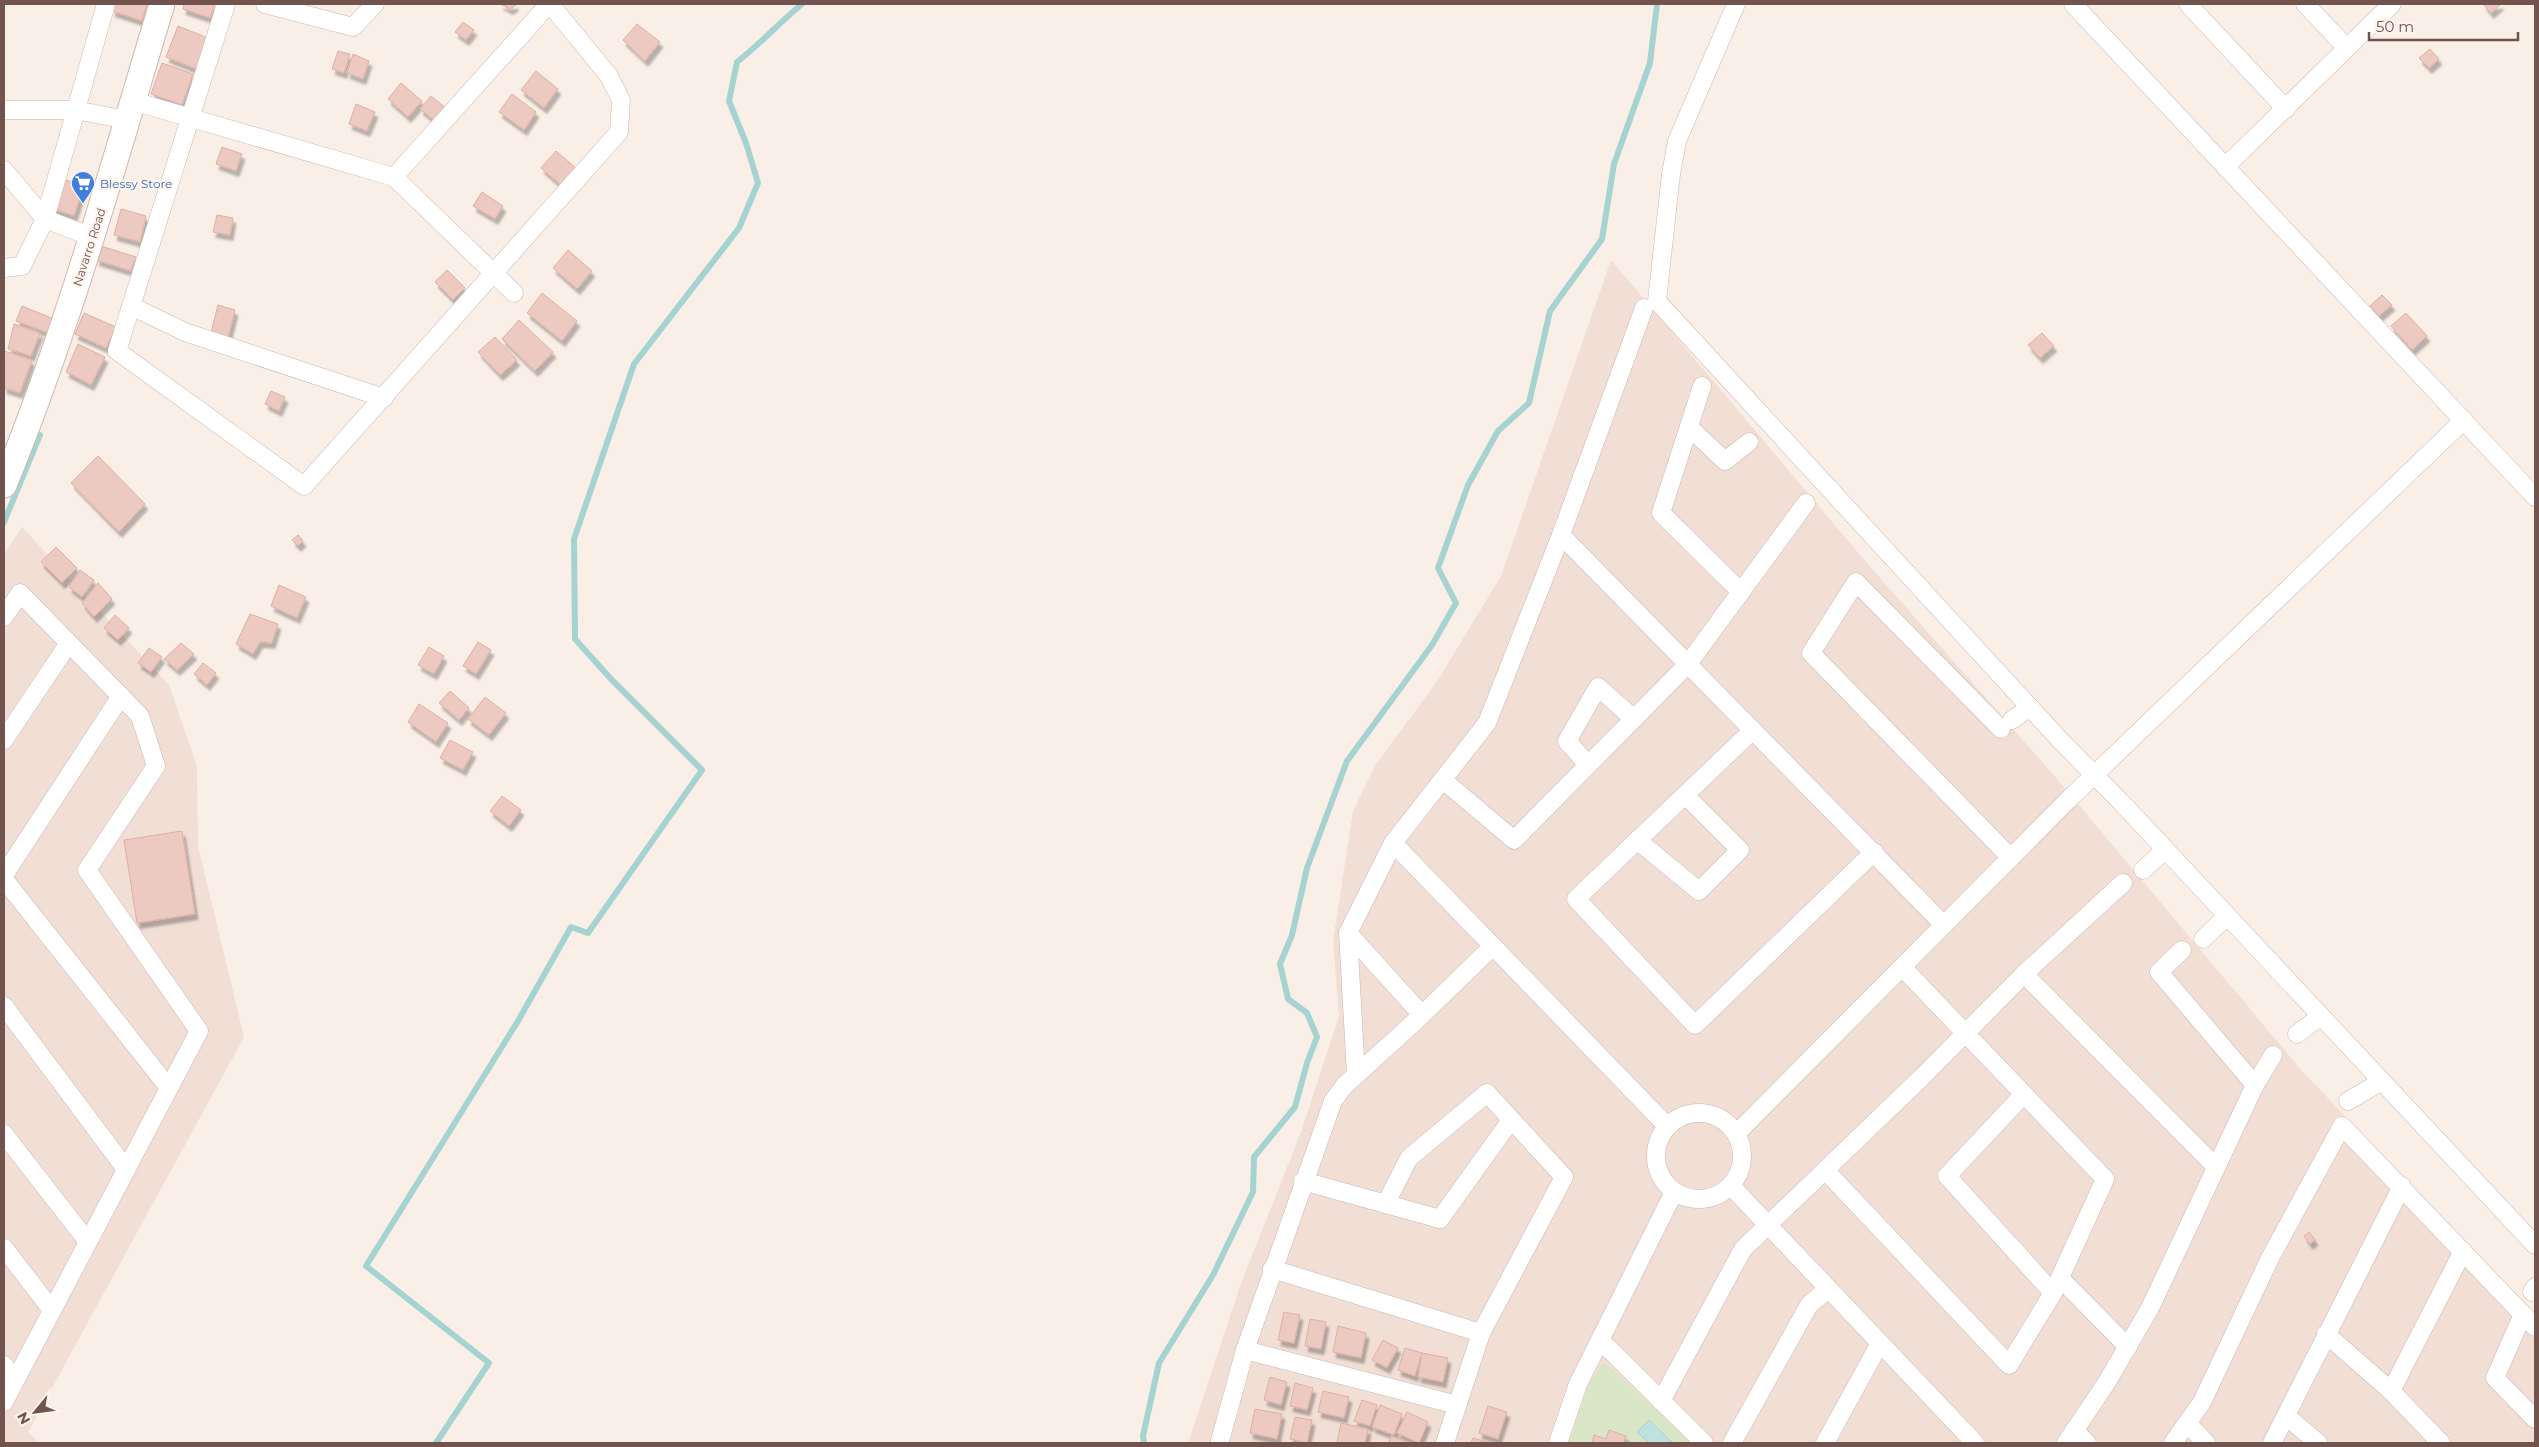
<svg xmlns="http://www.w3.org/2000/svg" width="2539" height="1447" viewBox="0 0 2539 1447" font-family="Montserrat,sans-serif">
	<defs>
		<filter id="shadow"><feDropShadow dx="3" dy="5.5" stdDeviation="1" flood-color="#0004"/></filter>
	</defs>
	<rect width="100%" height="100%" fill="#faefe7"/>
	<g fill="#f1dfd6">
		<path d="M1611,260L1867,563L2058,780L2303,1072L2535,1314V1443H1188L1241,1283L1301,1132L1339,1016L1333,941L1353,811L1376,764L1436,683L1501,576Z"/>
		<path d="M22,527L169,685L197,766L198,846L244,1037L28,1432L39,1443H4V554Z"/>
	</g>
	<path fill="#dae7c6" d="M1604,1362L1691,1443H1568L1591,1381Z"/>
	<path fill="#bde2e0" stroke="#a4d3d1" d="M1649,1420L1673,1443H1649L1637,1432Z"/>
	<g fill="none" stroke-linecap="round" stroke-linejoin="round">
		<g stroke="#a4d3d1" stroke-width="6">
			<path d="M4,522L40,435"/>
			<path d="M436,1443L489,1363L366,1266L518,1021L571,927L588,933L702,770L611,679L575,639L574,539L634,364L739,228L758,183L746,143L729,101L737,62C760,44 779,23 802,4"/>
			<path d="M1144,1443L1143,1436L1159,1363L1213,1275L1253,1192L1254,1157L1295,1107L1307,1063L1317,1037L1307,1013L1288,999L1280,964L1292,935L1307,868L1347,761L1432,645L1456,603L1438,568L1468,485L1498,431L1529,403L1550,311L1602,239L1614,164L1650,63L1657,4"/>
		</g>
	</g>
	<g fill="#edcac1" stroke="#dfaea2" filter="url(#shadow)">
		<path d="M114,4H143L147,5L142,21L112,11Z"/>
		<path d="M184,4H215L210,18L183,9Z"/>
		<path d="M500,4H515L516,5L510,9Z"/>
		<path d="M2483,4H2501L2491,13Z"/>
		<path d="M463,22L474,30L466,40L455,32Z"/>
		<path d="M637,24L660,42L645,61L623,40Z"/>
		<path d="M178,26L208,38L196,69L166,57Z"/>
		<path d="M2430,49L2439,59L2429,68L2419,58Z"/>
		<path d="M338,51L350,54L344,73L332,69Z"/>
		<path d="M353,54L369,61L363,79L347,73Z"/>
		<path d="M162,63L193,74L182,105L151,94Z"/>
		<path d="M536,71L558,89L544,108L521,90Z"/>
		<path d="M401,83L422,101L408,117L388,99Z"/>
		<path d="M512,94L536,112L524,130L499,112Z"/>
		<path d="M431,96L446,108L435,121L420,109Z"/>
		<path d="M356,104L375,112L367,131L349,124Z"/>
		<path d="M222,147L242,154L236,171L216,164Z"/>
		<path d="M556,151L577,169L562,186L541,168Z"/>
		<path d="M60,178L84,186L74,216L51,208Z"/>
		<path d="M482,192L503,206L495,219L473,206Z"/>
		<path d="M121,209L146,216L140,242L114,235Z"/>
		<path d="M217,215L233,218L230,235L213,232Z"/>
		<path d="M101,246L136,257L131,271L96,260Z"/>
		<path d="M568,250L592,271L577,289L553,268Z"/>
		<path d="M447,270L465,288L453,300L435,282Z"/>
		<path d="M542,293L577,321L562,341L527,313Z"/>
		<path d="M2382,295L2392,305L2379,316L2370,306Z"/>
		<path d="M218,305L235,310L228,338L211,333Z"/>
		<path d="M22,306L54,319L48,333L16,321Z"/>
		<path d="M84,313L116,327L106,348L75,334Z"/>
		<path d="M2406,313L2427,336L2412,350L2391,326Z"/>
		<path d="M519,320L553,352L535,371L502,339Z"/>
		<path d="M14,324L40,333L31,356L8,349Z"/>
		<path d="M2042,333L2054,346L2040,358L2028,345Z"/>
		<path d="M495,337L517,360L500,375L478,352Z"/>
		<path d="M78,344L105,357L91,385L66,372Z"/>
		<path d="M4,351L32,360L20,393L4,388Z"/>
		<path d="M271,391L285,397L279,411L265,404Z"/>
		<path d="M98,456L145,504L119,532L71,483Z"/>
		<path d="M298,535L303,541L298,546L292,540Z"/>
		<path d="M56,547L77,568L62,583L41,562Z"/>
		<path d="M80,570L94,580L82,597L69,587Z"/>
		<path d="M98,583L112,599L94,617L82,603Z"/>
		<path d="M279,585L306,597L297,618L271,606Z"/>
		<path d="M250,614L278,624L272,643L260,642L253,654L236,644Z"/>
		<path d="M115,615L129,628L118,640L104,628Z"/>
		<path d="M478,642L491,650L476,674L463,666Z"/>
		<path d="M181,643L194,654L177,670L164,659Z"/>
		<path d="M429,647L444,656L434,674L418,665Z"/>
		<path d="M149,648L162,657L151,672L138,663Z"/>
		<path d="M203,663L216,673L207,685L194,674Z"/>
		<path d="M450,691L469,708L459,720L439,703Z"/>
		<path d="M485,697L506,713L489,735L468,719Z"/>
		<path d="M419,704L448,723L436,742L408,722Z"/>
		<path d="M450,740L473,752L463,770L440,758Z"/>
		<path d="M502,796L521,810L509,826L490,811Z"/>
		<path d="M182,831L195,914L137,923L124,840Z"/>
		<path d="M2309,1232L2315,1240L2310,1244L2304,1236Z"/>
		<path d="M1284,1312L1300,1315L1294,1343L1278,1340Z"/>
		<path d="M1310,1319L1326,1322L1321,1349L1305,1346Z"/>
		<path d="M1338,1326L1366,1333L1361,1358L1333,1352Z"/>
		<path d="M1383,1340L1398,1348L1387,1368L1372,1360Z"/>
		<path d="M1405,1348L1422,1353L1415,1376L1398,1370Z"/>
		<path d="M1422,1353L1448,1358L1443,1382L1418,1377Z"/>
		<path d="M1270,1377L1287,1382L1281,1405L1264,1400Z"/>
		<path d="M1295,1383L1313,1388L1307,1410L1290,1406Z"/>
		<path d="M1323,1391L1349,1397L1344,1418L1318,1412Z"/>
		<path d="M1362,1400L1377,1405L1370,1426L1354,1421Z"/>
		<path d="M1380,1405L1402,1414L1394,1435L1372,1427Z"/>
		<path d="M1488,1406L1507,1412L1498,1439L1479,1433Z"/>
		<path d="M1255,1409L1282,1414L1277,1439L1250,1433Z"/>
		<path d="M1407,1412L1428,1422L1419,1443L1397,1433Z"/>
		<path d="M1295,1417L1312,1420L1307,1443L1290,1439Z"/>
		<path d="M1341,1423L1368,1429L1365,1443H1337Z"/>
		<path d="M1609,1430L1626,1436L1624,1443H1592L1594,1435L1606,1439Z"/>
		<path d="M1391,1436L1411,1443H1389Z"/>
		<path d="M1473,1438L1491,1443H1471Z"/>
	</g>
	<g fill="none" stroke-linecap="round" stroke-linejoin="round">
		<g stroke="#cbb5ae" stroke-width="19">
			<g id="street">
				<path d="M226,4L117,351L304,486L619,132L621,100L609,76L550,4"/>
				<path d="M265,4L353,27L375,4"/>
				<path d="M1736,4L1677,141L1671,174L1657,301L2059,739L2121,802L2535,1245"/>
				<path d="M2073,4L2535,497"/>
				<path d="M2188,4L2286,109"/>
				<path d="M2305,4L2347,48"/>
				<path d="M133,101L394,177L514,293"/>
				<path d="M4,110H75L127,120"/>
				<path d="M2225,167L2392,4"/>
				<path d="M4,170L45,219"/>
				<path d="M394,177L549,4"/>
				<path d="M45,219L106,4"/>
				<path d="M4,268L22,266L45,219L92,237"/>
				<path d="M131,306L185,332L384,398"/>
				<path d="M1702,386L1661,513L1741,592"/>
				<path d="M1689,427L1725,461L1749,442"/>
				<path d="M1561,535L1944,925"/>
				<path d="M4,617L20,593L140,716L156,766L87,870L199,1031L4,1402"/>
				<path d="M2012,720L2030,707"/>
				<path d="M2001,729L1856,582L1811,653L2011,858"/>
				<path d="M1753,730L1576,899L1695,1025L1874,852"/>
				<path d="M4,740L69,643"/>
				<path d="M1588,765L1567,741L1598,687L1634,719"/>
				<path d="M1443,780L1514,840L1688,664L1806,503"/>
				<path d="M1637,840L1699,891L1740,850L1685,795"/>
				<path d="M1393,843L1667,1126"/>
				<path d="M2143,870L2165,850"/>
				<path d="M4,875L121,696"/>
				<path d="M4,879L169,1088"/>
				<path d="M1348,933L1356,1075"/>
				<path d="M2203,939L2227,916"/>
				<path d="M1493,946L1422,1015L1348,933L1393,843L1487,723L1561,535L1644,308"/>
				<path d="M2182,950L2159,972L2255,1085"/>
				<path d="M1902,967L2105,1179L2053,1293"/>
				<path d="M2024,974L2216,1167"/>
				<path d="M4,1006L126,1169"/>
				<path d="M2297,1034L2321,1016"/>
				<path d="M2348,1101L2382,1081"/>
				<circle cx="1699" cy="1156" r="43"/>
				<path d="M4,1134L88,1242"/>
				<path d="M1736,1134L2068,800L2464,420"/>
				<path d="M1825,1170L2009,1365L2053,1293L1947,1176L2024,1094"/>
				<path d="M1303,1181L1440,1219L1511,1120"/>
				<path d="M1731,1186L1975,1443"/>
				<path d="M1386,1203L1409,1158L1487,1093L1564,1177L1481,1333"/>
				<path d="M4,1248L52,1310"/>
				<path d="M1272,1269L1481,1333L1445,1443"/>
				<path d="M2060,1278L2128,1347"/>
				<path d="M2532,1292L2535,1287"/>
				<path d="M2523,1314L2495,1378L2535,1419"/>
				<path d="M2326,1334L2391,1391L2441,1443"/>
				<path d="M1600,1340L1704,1443"/>
				<path d="M1245,1350L1333,1101L1344,1086L1422,1015"/>
				<path d="M4,1365L15,1380"/>
				<path d="M2391,1391L2463,1251"/>
				<path d="M1661,1401L1743,1249L1923,1076L2024,974L2123,883"/>
				<path d="M2286,1416L2318,1443"/>
				<path d="M2187,1423L2206,1443"/>
				<path d="M2074,1430L2087,1443"/>
				<path d="M1220,1441L1245,1350L1457,1405"/>
				<path d="M1558,1443L1578,1384L1674,1192"/>
				<path d="M1732,1443L1809,1305L1828,1289"/>
				<path d="M1825,1443L1880,1343"/>
				<path d="M2066,1443L2107,1382L2150,1308L2255,1085L2273,1055"/>
				<path d="M2173,1443L2202,1402L2270,1258L2342,1126L2535,1327"/>
				<path d="M2272,1443L2402,1186"/>
			</g>
		</g>
		<g stroke="#d0b6ae" stroke-width="27">
			<path id="secondary" d="M4,485C68,329 113,166 162,4"/>
		</g>
		<use href="#street" stroke="#fff" stroke-width="18"/>
		<use href="#secondary" stroke="#fff" stroke-width="25"/>
	</g>
	<defs>
		<g id="supermarket-pin" transform="scale(1.25)"><path d="M0 17L-7.5 6A9.5 9.5 0 1 1 7.5 6Z" fill="#3f7fe0" stroke="#fdf4ed"/><path d="M-6-5.5h2.5l.6 2H6L4.5 2H-2.5L-4.4-4H-6ZM-1.5 3.2a1.3 1.3 0 1 0 .1 0ZM3 3.2a1.3 1.3 0 1 0 .1 0Z" fill="#fff"/></g>
	</defs>
	<g fill-rule="evenodd">
		<use href="#supermarket-pin" x="83" y="183"/>
	</g>
	<g text-anchor="middle" dominant-baseline="central" stroke-width="4" stroke-linejoin="round" paint-order="stroke">
		<g font-size="12" fill="#366cbe" stroke="#fdf4ed" text-anchor="start">
			<text x="100" y="183">Blessy Store</text>
		</g>
		<g font-size="12" fill="#72534d" stroke="#fdf4ed">
			<text transform="translate(89 247) rotate(-72)">Navarro Road</text>
		</g>
	</g>
	<rect width="2539" height="1447" fill="none" stroke="#72534d" stroke-width="10"/>
	<g transform="translate(35 1412) rotate(241)" stroke="#fdf4ed" stroke-width="4" paint-order="stroke">
	<path d="M0-4L9 19L0 12L-9 19Z" fill="#72534d"/>
	<text y="-8" font-size="14" font-weight="bold" text-anchor="middle" fill="#72534d">N</text>
	</g>
	<path d="M2369 32v8h149v-8" fill="none" stroke="#72534d" stroke-width="2.5"/>
	<text x="2376" y="32" font-size="15" fill="#72534d" stroke="#fdf4ed" stroke-width="4" paint-order="stroke">50 m</text>
</svg>
